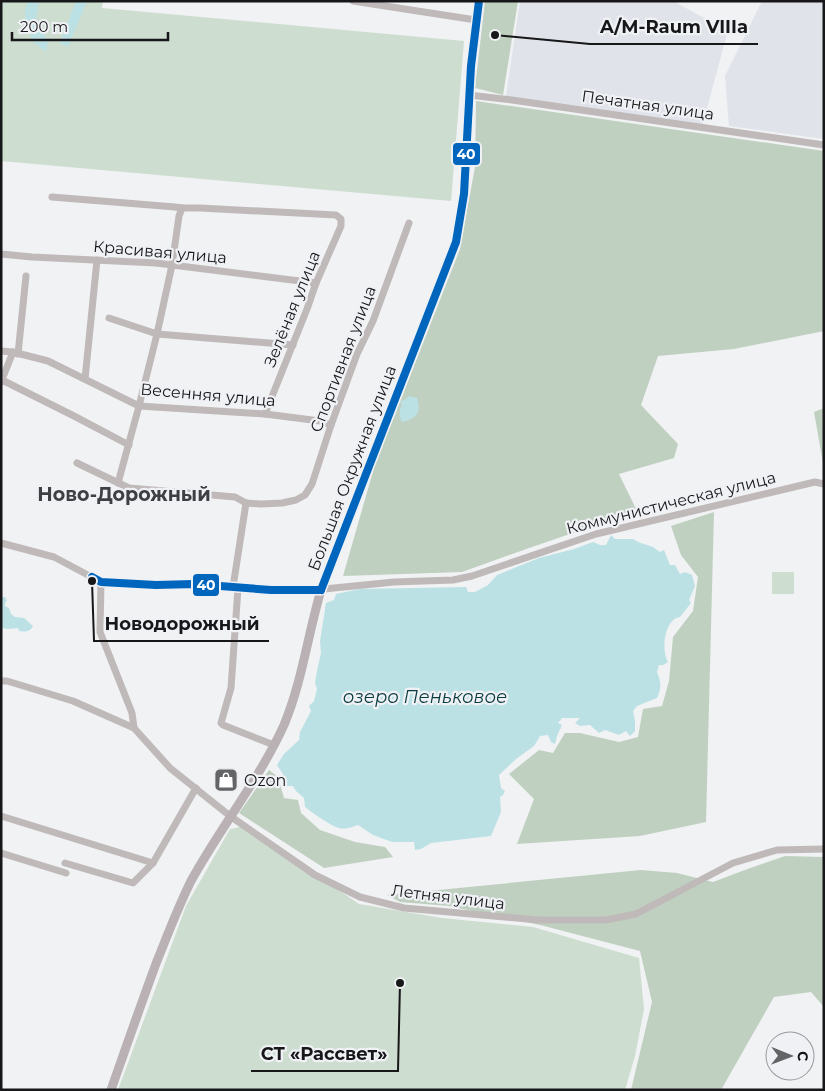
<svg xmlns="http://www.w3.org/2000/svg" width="825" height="1091" viewBox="0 0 825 1091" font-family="Montserrat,sans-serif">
	<rect width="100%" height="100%" fill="#f0f2f4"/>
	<g fill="#e0e3e9">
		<path d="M520,1H673L728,31L702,126L506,96Z"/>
		<path d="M762,1H824V139L729,126L725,76Z"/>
	</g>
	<g fill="#cdddcf">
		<path d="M1,1H103L102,8L464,41L451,201L1,161Z"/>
		<rect x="772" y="572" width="22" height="22"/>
		<path d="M245,826L359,904L442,918L533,927L639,958L644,1009L635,1056L625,1090H118L186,906L230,829Z"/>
	</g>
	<g fill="#c0d0c0">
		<path d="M485,1H518L503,95L475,88Z"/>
		<path d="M476,101L824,151V331L734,349L658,356L641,405L678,444L674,458L619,474L637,511L532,547L462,572L343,576L374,468L460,249L475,167Z"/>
		<path d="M824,408V464L823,463L814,412Z"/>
		<path d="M714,512L706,822L640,836L517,844L534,799L509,774L539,750L553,753L565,733H580L619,742L638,737L643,709L662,706L669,681L673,637L693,611L698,577L681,555L671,526Z"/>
		<path d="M269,770L278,777L284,798L298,800L301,813L320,830L355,842L385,847L393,857L324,868L239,813Z"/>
		<path d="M785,856L824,857V1007L811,992L774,997L721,1090H631L652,1002L640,951L540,925L449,906L400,902L387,895L641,870L677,873L713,882L742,871Z"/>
	</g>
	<g fill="#bce1e5">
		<path d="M28,1H39L36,19L48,42L46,52L33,42L25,20V9Z"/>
		<path d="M76,1H87L68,47L60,43Z"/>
		<path d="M409,396L417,398C422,413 416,419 402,422C399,416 399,411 402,405L400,402L406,399Z"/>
		<path d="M611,535L615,539H633L638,542L653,547L660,552L664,550L670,565H675L680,574L685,572L692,575L695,586L689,600L691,603L680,617C664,619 661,651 668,662L663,665H659L657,672C661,682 662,687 657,698L637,706L633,711L635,721V731L630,736L626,731L619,735L605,730L599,733L590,725L580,726L575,723L580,718H562L558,723L562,725L557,736L555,744L551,742L548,735L540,736L534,746L516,759L499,775L501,788L505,791L503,795L500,797L501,812L491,836L431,843L421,849L415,850L414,842H392L373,835L358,825C352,827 345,830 339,828C329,825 313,813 305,807L304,798L296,791L293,786H288L283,787C287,777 282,773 277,765L284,754L299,740L300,732L311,711L309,706L314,701L317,689L315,683L317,671L321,653L320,641L326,603L334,600L336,594L360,589L466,587L468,592H475L488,585L497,575L539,558L574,549L593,542L600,545H606Z"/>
		<path d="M2,597H5L7,601L5,603V606L9,608L11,614L15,617L24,618L33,626C30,632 25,632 19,631L18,628L9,629L1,628Z"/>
	</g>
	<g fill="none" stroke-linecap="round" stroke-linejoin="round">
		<g stroke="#c0b9b9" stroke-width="7">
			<path d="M353,1L476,20"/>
			<path d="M469,95L512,100L824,145"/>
			<path d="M52,197L175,207L182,208L179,216L172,265L157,334L139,406L118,483"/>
			<path d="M182,208H200L336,215L341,219V226L316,283L307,309L265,414"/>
			<path d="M1,254L32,257L156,263L316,283"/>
			<path d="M109,318L157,334L293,345"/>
			<path d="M1,351L13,352L48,361L139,406L265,414L320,421L331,425"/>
			<path d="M18,354L26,276"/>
			<path d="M85,379L97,260"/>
			<path d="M2,380L74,416L129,445"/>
			<path d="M1,382L13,352"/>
			<path d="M77,463L129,488L235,497L246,503L261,504L282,503L296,500L305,495L312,484L331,425L357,354L373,321L409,223"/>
			<path d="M1,543L54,557L101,582L156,585L194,584L271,590H314L394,582L453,580L472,576L596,534L815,482L824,484"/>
			<path d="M101,582L100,632L132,713L134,728"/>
			<path d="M233,587L246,503"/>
			<path d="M238,588L231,688L221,723L223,725L274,745"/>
			<path d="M1,681H7L73,701L134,728L170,768L230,816L315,875L360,897L404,908L538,920H606L636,914L733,863L777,850L824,849"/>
			<path d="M1,816L153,863"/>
			<path d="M1,853L66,873"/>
			<path d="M65,863L133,883L153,863L196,788"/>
		</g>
		<path stroke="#b9b1b3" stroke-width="9" d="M111,1090C126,1047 141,1004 157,961C168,934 178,907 191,881C220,828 259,780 284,725C302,682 308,634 321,590L456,242L464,194L471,66L479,1"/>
		<g stroke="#eff1f5" stroke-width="11">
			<g id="bus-1">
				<path d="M92,577L101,582L156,585L194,584L271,590H321"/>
				<path d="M321,590L456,242L464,194L471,66L479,1"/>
			</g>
		</g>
		<use href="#bus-1" stroke="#0065bd" stroke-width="8"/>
	</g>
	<defs>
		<g id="shop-square" transform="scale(1.25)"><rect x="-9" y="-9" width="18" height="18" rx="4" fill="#636466" stroke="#eff1f5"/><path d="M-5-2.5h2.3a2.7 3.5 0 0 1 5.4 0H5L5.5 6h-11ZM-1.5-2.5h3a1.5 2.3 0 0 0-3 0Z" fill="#fff"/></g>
	</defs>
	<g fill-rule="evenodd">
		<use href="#shop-square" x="226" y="780"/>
	</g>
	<g text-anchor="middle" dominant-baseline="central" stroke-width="4.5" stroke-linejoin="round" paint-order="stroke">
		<g font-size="16" fill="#171719" stroke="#eff1f5">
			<text transform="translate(648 105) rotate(8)">Печатная улица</text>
			<text transform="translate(160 252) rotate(5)">Красивая улица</text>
			<text transform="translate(292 309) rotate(-68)">Зелёная улица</text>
			<text transform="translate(343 359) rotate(-69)">Спортивная улица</text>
			<text transform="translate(208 395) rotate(5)">Весенняя улица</text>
			<text transform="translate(352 468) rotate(-69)">Большая Окружная улица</text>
			<text transform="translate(671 503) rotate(-14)">Коммунистическая улица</text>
			<text transform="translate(448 897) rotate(7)">Летняя улица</text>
		</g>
		<g font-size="16" fill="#171719" stroke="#eff1f5" text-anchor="start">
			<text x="244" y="780">Ozon</text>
		</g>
		<g font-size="18" font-style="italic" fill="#093c40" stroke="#eff1f5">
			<text x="425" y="697">озеро Пеньковое</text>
		</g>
		<g font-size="19" font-weight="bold" fill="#3e3f43" stroke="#eff1f5">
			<text x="124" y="494">Ново-Дорожный</text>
		</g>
	</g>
	<path fill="none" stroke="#171719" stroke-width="2" d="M495 35L590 44H758M92 581L94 641H269M400 983L398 1071H251"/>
	<g fill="#171719" stroke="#eff1f5" stroke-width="2">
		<circle cx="495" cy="35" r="5"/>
		<circle cx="92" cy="581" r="5"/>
		<circle cx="400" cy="983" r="5"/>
	</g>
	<g font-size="18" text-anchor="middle" font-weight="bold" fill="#171719" stroke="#eff1f5" stroke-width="4.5" stroke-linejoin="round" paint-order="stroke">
		<text x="674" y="33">A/M-Raum VIIIa</text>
		<text x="182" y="630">Новодорожный</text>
		<text x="324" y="1060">СТ «Рассвет»</text>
	</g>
	<g stroke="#eff1f5" stroke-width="2">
		<rect x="452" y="142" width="29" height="24" rx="5" fill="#0065bd"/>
		<rect x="192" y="573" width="28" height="24" rx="5" fill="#0065bd"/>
	</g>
	<g font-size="14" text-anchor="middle" font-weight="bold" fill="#fff">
		<text x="466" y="159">40</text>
		<text x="206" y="590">40</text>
	</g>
	<rect width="825" height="1091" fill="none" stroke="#171719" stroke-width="5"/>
	<g transform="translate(790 1056) rotate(91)"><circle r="24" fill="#eff1f5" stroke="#999a9d"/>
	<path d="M0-4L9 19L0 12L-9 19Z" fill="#636466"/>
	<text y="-8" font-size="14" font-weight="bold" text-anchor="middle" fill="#171719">С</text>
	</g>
	<path d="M12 32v8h156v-8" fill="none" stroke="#171719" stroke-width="2.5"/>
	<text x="20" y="32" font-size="15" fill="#171719" stroke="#eff1f5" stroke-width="4" paint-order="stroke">200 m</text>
</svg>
